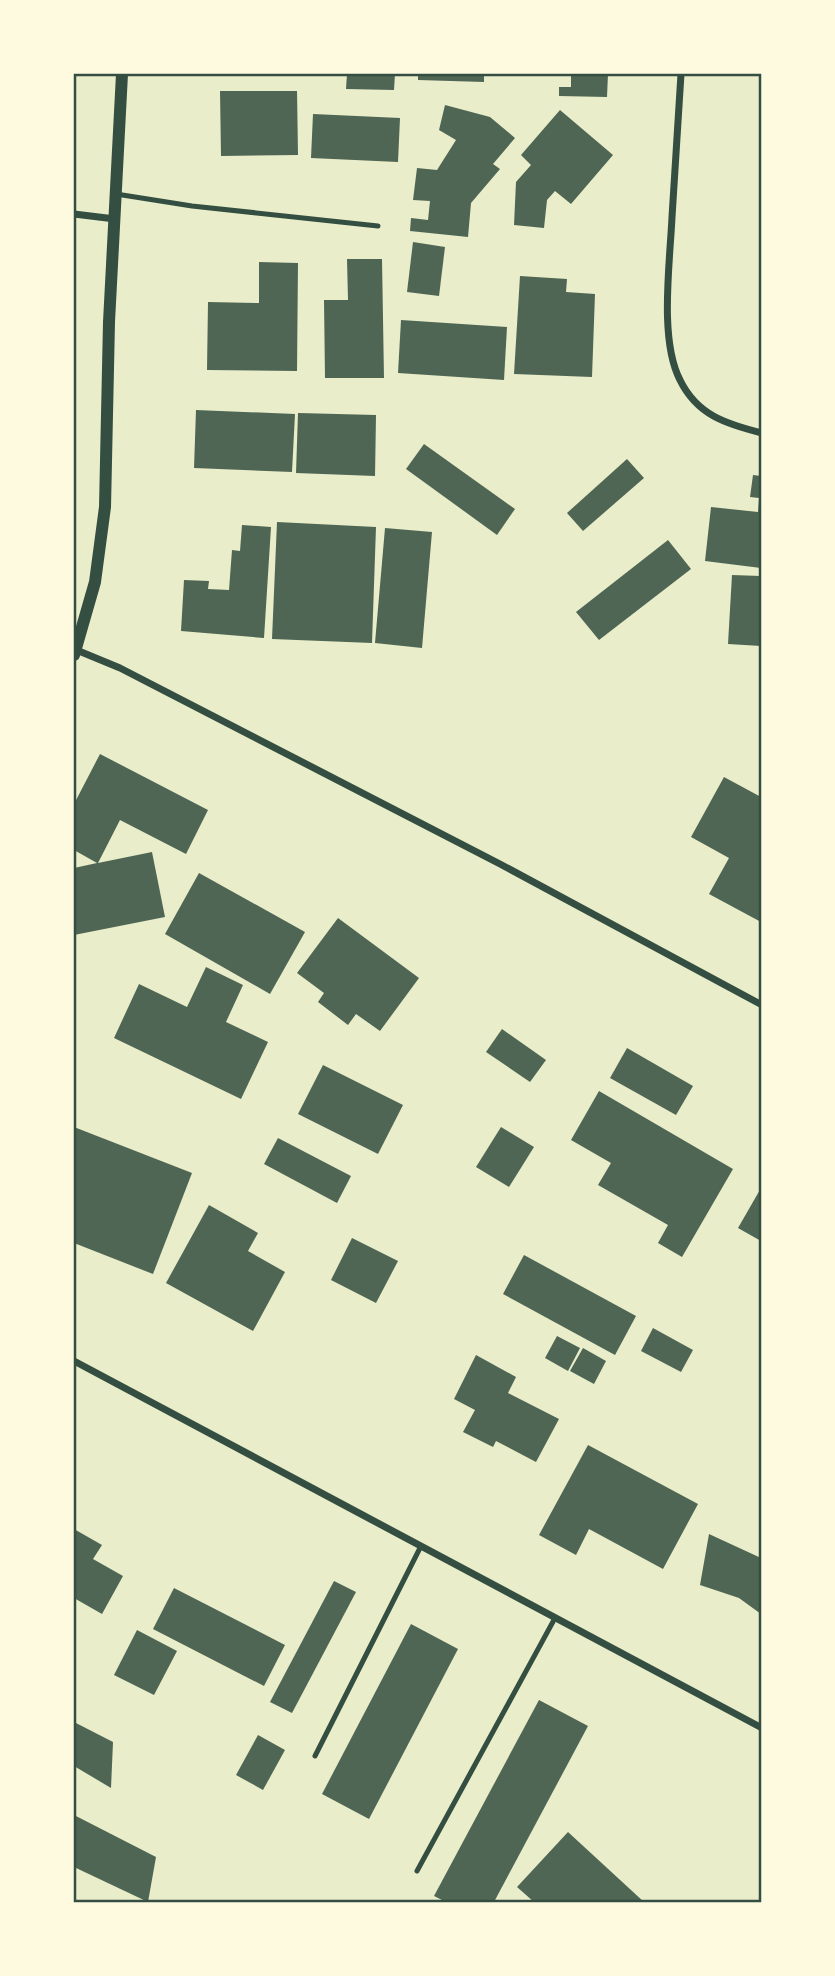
<svg xmlns="http://www.w3.org/2000/svg" width="835" height="1976" viewBox="0 0 835 1976" font-family="'Titillium Web',sans-serif">
	<rect width="100%" height="100%" fill="#e9edc9"/>
	<g fill="#4f6655">
		<path d="M347,74H395L394,90L346,89Z"/>
		<path d="M418,74H484V82L418,80Z"/>
		<path d="M571,74H608L607,97L559,96V87H571Z"/>
		<path d="M220,91H297L298,155L221,156Z"/>
		<path d="M445,105L490,117L515,138L493,164L500,169L471,203L468,237L410,231L411,218L428,220L430,201L413,200L417,168L437,170L456,140L439,130Z"/>
		<path d="M560,110L613,155L571,204L555,191L547,200L544,228L514,225L516,182L531,165L521,155Z"/>
		<path d="M313,114L400,118L398,162L311,158Z"/>
		<path d="M413,242L445,247L439,296L407,292Z"/>
		<path d="M347,259H382L384,378H325L324,300H348Z"/>
		<path d="M259,262L298,263L297,371L207,370L208,302L259,303Z"/>
		<path d="M520,276L567,279L566,292L595,294L592,377L514,374Z"/>
		<path d="M401,320L507,327L504,380L398,373Z"/>
		<path d="M196,410L295,414L292,472L194,468Z"/>
		<path d="M298,413L376,415L375,476L296,473Z"/>
		<path d="M424,444L515,509L497,535L406,469Z"/>
		<path d="M627,459L644,478L583,531L567,513Z"/>
		<path d="M753,475L761,476V568L705,561L711,507L758,512L759,498L750,497Z"/>
		<path d="M277,522L376,527L372,643L272,639Z"/>
		<path d="M242,525L271,527L264,638L181,631L184,580L209,581L208,589L229,590L232,550L240,551Z"/>
		<path d="M385,528L432,532L422,648L375,643Z"/>
		<path d="M668,540L691,569L599,640L576,612Z"/>
		<path d="M732,575L761,576V646L728,644Z"/>
		<path d="M100,754L208,810L186,854L120,820L98,863L152,852L165,917L74,935V868L97,863L74,850V804Z"/>
		<path d="M724,777L761,797V922L709,894L729,858L691,837Z"/>
		<path d="M199,873L305,932L270,994L165,934Z"/>
		<path d="M338,918L419,978L380,1031L356,1014L348,1025L318,1002L324,993L297,973Z"/>
		<path d="M206,967L243,985L226,1022L268,1042L241,1099L114,1038L139,984L187,1007Z"/>
		<path d="M502,1029L546,1060L530,1082L486,1052Z"/>
		<path d="M627,1048L693,1086L676,1115L610,1078Z"/>
		<path d="M323,1065L403,1105L378,1154L298,1114Z"/>
		<path d="M599,1091L733,1169L682,1257L658,1243L668,1225L598,1185L611,1163L571,1140Z"/>
		<path d="M74,1127L192,1173L153,1274L74,1243Z"/>
		<path d="M501,1127L534,1147L509,1187L476,1167Z"/>
		<path d="M278,1138L351,1176L337,1203L264,1164Z"/>
		<path d="M761,1188V1241L738,1228Z"/>
		<path d="M209,1205L258,1233L248,1251L285,1272L253,1331L166,1283Z"/>
		<path d="M352,1238L398,1261L376,1303L331,1280Z"/>
		<path d="M524,1255L636,1316L615,1355L503,1294Z"/>
		<path d="M653,1328L693,1350L681,1372L641,1351Z"/>
		<path d="M557,1336L580,1348L568,1371L545,1358Z"/>
		<path d="M583,1348L606,1361L594,1384L570,1371Z"/>
		<path d="M476,1355L516,1377L508,1393L559,1419L536,1462L496,1441L493,1447L463,1432L475,1410L454,1399Z"/>
		<path d="M588,1445L698,1504L663,1569L589,1529L576,1555L539,1535Z"/>
		<path d="M74,1529L102,1545L93,1559L123,1576L102,1614L74,1598Z"/>
		<path d="M709,1534L761,1558V1614L739,1598L700,1585Z"/>
		<path d="M334,1581L356,1592L292,1713L270,1702Z"/>
		<path d="M174,1588L285,1645L264,1686L153,1629Z"/>
		<path d="M411,1624L458,1649L369,1819L322,1794Z"/>
		<path d="M137,1630L177,1651L154,1695L114,1675Z"/>
		<path d="M539,1700L588,1726L494,1902H446L434,1896Z"/>
		<path d="M74,1722L113,1742L111,1788L74,1766Z"/>
		<path d="M258,1735L285,1750L263,1790L236,1775Z"/>
		<path d="M74,1815L156,1857L148,1902L74,1867Z"/>
		<path d="M568,1832L644,1902H534L517,1887Z"/>
	</g>
	<g fill="none" stroke-linecap="round" stroke-linejoin="round">
		<g stroke="#344e41" stroke-width="5">
			<path d="M116,194L192,206L378,226"/>
			<path d="M315,1756L421,1546"/>
			<path d="M417,1871L555,1618"/>
		</g>
		<g stroke="#344e41" stroke-width="7">
			<path d="M681,74C678,121 675,169 672,217C670,262 659,340 680,380C697,415 726,424 762,433"/>
			<path d="M74,214L115,219"/>
			<path d="M74,649L120,668L500,864L762,1005"/>
			<path d="M74,1361L762,1728"/>
		</g>
		<path stroke="#344e41" stroke-width="12" d="M74,655L95,582L105,507L109,322L122,74"/>
	</g>
	<rect width="835" height="1976" fill="none" stroke="#fefae0" stroke-width="150"/>
	<rect x="75" y="75" width="685" height="1826" fill="none" stroke="#344e41" stroke-width="2.5"/>
</svg>
